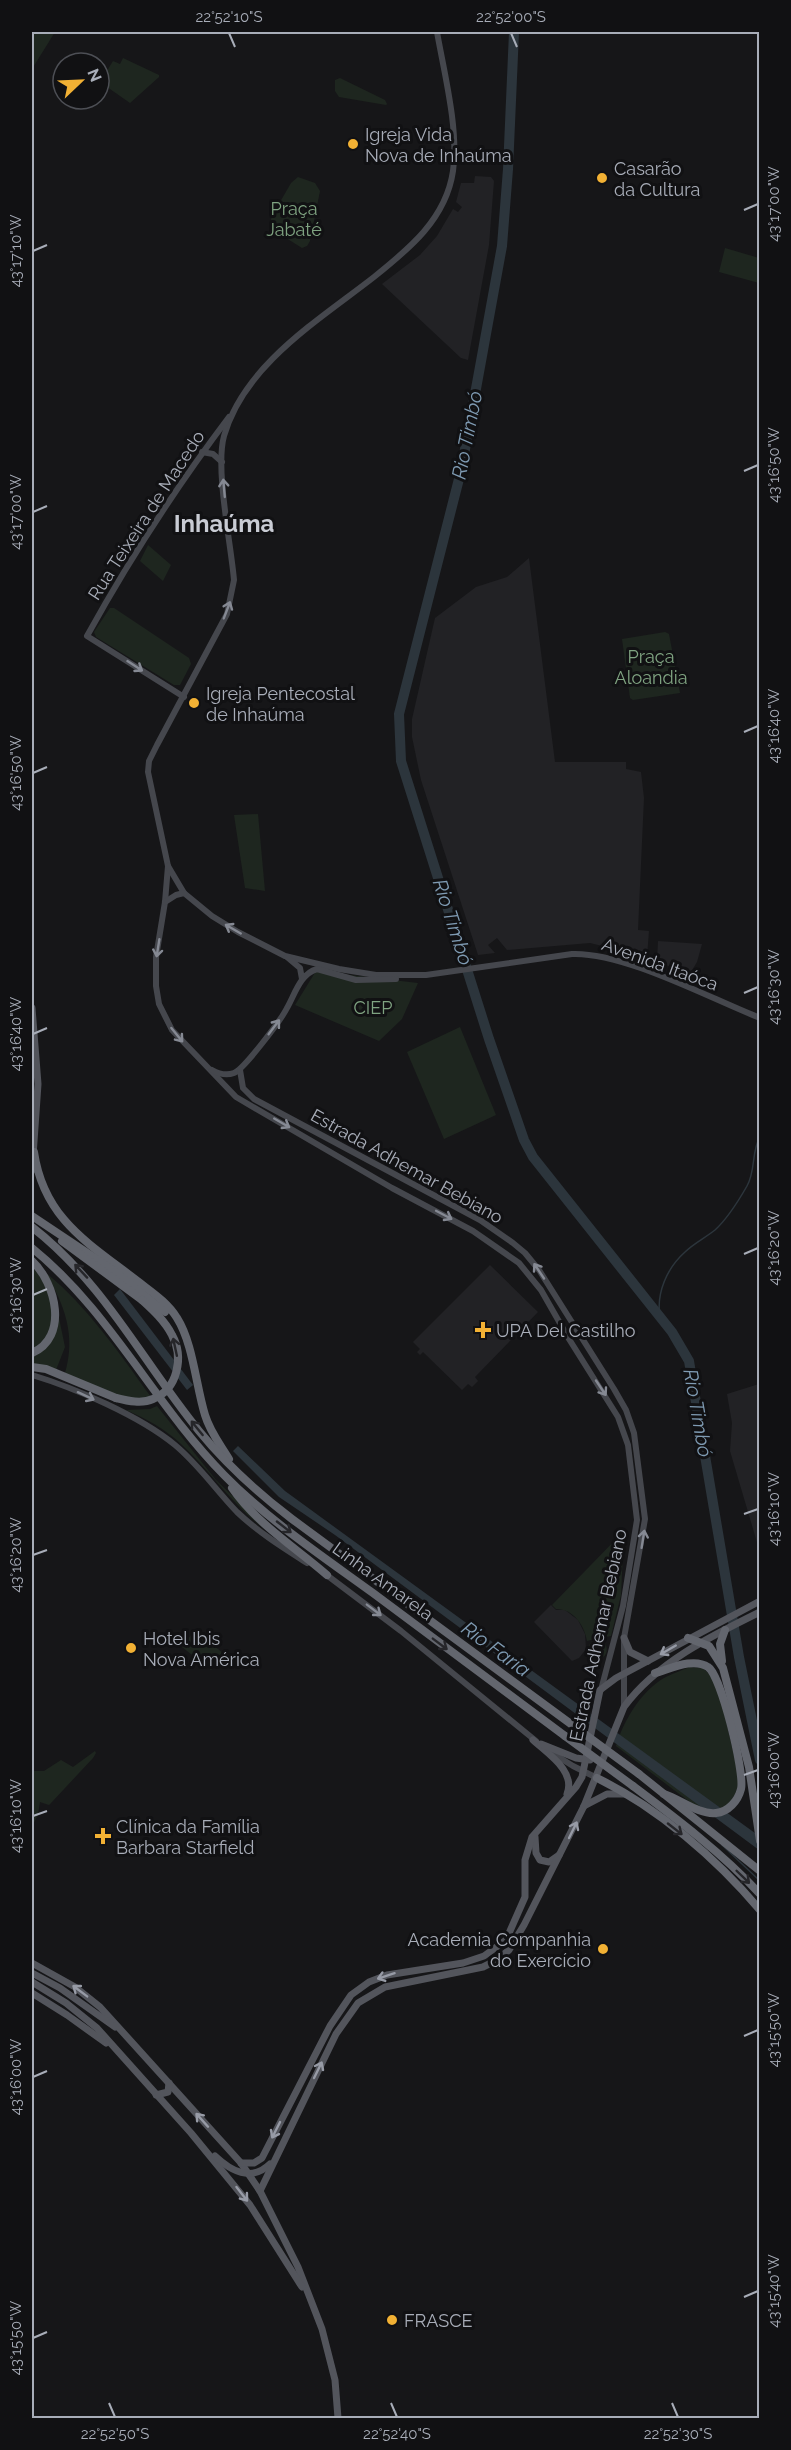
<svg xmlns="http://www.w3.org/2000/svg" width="791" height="2450" viewBox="0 0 791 2450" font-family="Raleway,sans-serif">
	<rect width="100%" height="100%" fill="#161618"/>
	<g fill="#222225">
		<path d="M475,176L491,177L494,181L489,245L468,360L461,358L382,284L420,255L437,236L453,209L458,212L462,207L456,202L461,183H474Z"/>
		<path d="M529,558L555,762H626V769L641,772L644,798L638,930L649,931L647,957L590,943L507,950L497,938L488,945L495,953L478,955L421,780L412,737V719L435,618L476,587L507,577Z"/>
		<path d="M658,941L702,944L697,962L689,975L657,961Z"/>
		<path d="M490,1265L538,1312L475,1377L478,1381L472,1387L468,1384L462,1390L423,1352L420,1355L417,1352L420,1349L413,1342Z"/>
		<path d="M759,1384H760L759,1549L730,1451L732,1423L727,1394Z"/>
		<path d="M551,1605L556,1610H565L578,1620L585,1634L586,1649L579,1658L572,1661L534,1622Z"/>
	</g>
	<g fill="#1e261f">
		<path d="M35,32H55L32,69V38Z"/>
		<path d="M123,58L159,75V77L130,103L100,82L113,61L120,64Z"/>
		<path d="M340,78L385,100L387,104L386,105L339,97L335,91V80Z"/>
		<path d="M298,177L315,183L320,191L310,241L307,246L302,248L275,231L270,223L272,216L291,183Z"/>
		<path d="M725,248L759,258V283L719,272Z"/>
		<path d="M148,545L171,565L163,581L140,561Z"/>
		<path d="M110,608H114L189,658L191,664L180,685H174L96,637L94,632Z"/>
		<path d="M665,632L669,634L680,693L633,700L630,698L622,639Z"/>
		<path d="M258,814L265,891L245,888L234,815Z"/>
		<path d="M316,971L418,983L402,1019L379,1041L295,1005Z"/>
		<path d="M460,1027L496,1115L444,1139L407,1052Z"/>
		<path d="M32,1267C48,1282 62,1321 43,1341C40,1344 35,1347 32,1350Z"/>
		<path d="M45,1272C88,1307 119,1353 151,1397C122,1404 91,1384 65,1373C76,1336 65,1305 45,1272Z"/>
		<path d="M58,1313L65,1347L56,1370L32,1364V1357C52,1348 54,1333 58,1313Z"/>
		<path d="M157,1406L216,1480L273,1535C236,1511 213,1473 181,1444C165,1429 147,1419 126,1410L150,1409Z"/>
		<path d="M624,1531L621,1595L611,1636L596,1639L605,1643C611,1654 601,1664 590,1656C586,1648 589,1643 595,1639L587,1641C584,1624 573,1609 556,1609L552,1605Z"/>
		<path d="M195,1630L224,1654L211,1670L182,1647Z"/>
		<path d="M689,1667L703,1668L717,1682L739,1777C738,1792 734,1798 724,1808L699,1809L616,1746C623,1722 640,1692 664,1678C671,1674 681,1671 689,1667Z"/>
		<path d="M95,1751L96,1753L93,1758L51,1803L49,1805L40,1802L38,1815L32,1826V1771H44L61,1760L73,1767Z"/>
	</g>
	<g fill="#2c353c">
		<path d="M120,1289L193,1385L187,1390L114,1295Z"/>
		<path d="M238,1446L285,1491L759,1836V1850L335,1535L279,1497L233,1451Z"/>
	</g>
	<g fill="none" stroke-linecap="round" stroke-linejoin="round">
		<g stroke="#2c353c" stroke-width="1.5">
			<path d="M660,1317C656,1293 667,1268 685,1252C694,1243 705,1238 715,1230C727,1219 739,1200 747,1186C756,1170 751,1152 760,1137"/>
			<path d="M722,1845L760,1881"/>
		</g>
		<path stroke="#2c353c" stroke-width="10" d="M514,32L508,169L502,246L461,471L399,714L401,761L489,1039L524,1140L533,1157L672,1332L689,1361L739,1657L760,1760"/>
		<g stroke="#45474d" stroke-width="6">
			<path d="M437,32C444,72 459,130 453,171C446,219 409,249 374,277C319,320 244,365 224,436C215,469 231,544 234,580L227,614L157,745L149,761L148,772L168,866L165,902L156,957V986L159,1004L172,1030L236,1097L392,1188L473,1231L519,1263L541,1290L569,1339L618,1417L628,1445L637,1520L623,1606L601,1690"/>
			<path d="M202,452L213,454L222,462"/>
			<path d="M184,697L87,636C129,560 177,486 229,417"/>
			<path d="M168,866L184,893L212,916L238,932L285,956L339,969L376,975H426L572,954C624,952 709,998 760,1018"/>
			<path d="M165,902L176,895L184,893"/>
			<path d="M287,957L300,968L302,979"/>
			<path d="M212,1070C219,1074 226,1076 234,1073C244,1069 281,1020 287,1008C295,994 300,974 317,969L356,980L396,979"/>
			<path d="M240,1070L243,1088L254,1099L480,1220L513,1243L525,1253L539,1270L614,1389L626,1410L634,1433L645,1519L624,1638V1707"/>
			<path d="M32,1375C75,1388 140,1416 175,1445C198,1464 216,1490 237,1512C258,1532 282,1547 307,1563"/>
			<path d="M324,1573L401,1631L536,1741"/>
			<path d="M552,1753L573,1766L597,1778"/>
		</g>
		<g stroke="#53555c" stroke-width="7">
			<path d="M32,1008L38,1084L32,1170"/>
			<path d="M624,1638L630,1652L648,1661"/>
			<path d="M533,1740C548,1754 576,1771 567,1794"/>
			<path d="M541,1744L576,1758L590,1760"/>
			<path d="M584,1806L607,1794H626"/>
			<path d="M535,1837L536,1853L540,1860L549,1862L559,1855"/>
			<path d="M32,1963L75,1987L100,2007L241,2163L260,2191L298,2267L322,2329L335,2380L338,2418"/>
			<path d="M32,1973L60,1988L115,2027"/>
			<path d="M32,1982L66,2003L97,2028L191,2133L250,2205L302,2287"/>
			<path d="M32,1993L67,2015L106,2043"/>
			<path d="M156,2095L168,2092L169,2083"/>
			<path d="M215,2156C232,2172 251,2182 270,2164"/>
			<path d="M241,2163H254L262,2158L330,2026L351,1995L369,1982L387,1975L463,1963L484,1956L506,1940L525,1897V1860L532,1837L576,1787L582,1777L600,1690L616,1678L760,1601"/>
			<path d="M260,2191L336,2034L358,2003L385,1987L483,1967L497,1960L509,1950L524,1925L584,1806L624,1707C656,1663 711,1636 760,1612"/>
		</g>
		<g stroke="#63666e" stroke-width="8">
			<path d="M34,1152C44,1220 90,1244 140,1283C153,1293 168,1303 177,1318C193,1343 196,1386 205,1415C210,1432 220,1444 229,1459"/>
			<path d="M32,1216L113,1270L165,1312"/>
			<path d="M32,1227C105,1284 142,1361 199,1431C226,1464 258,1493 292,1519L575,1727"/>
			<path d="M62,1241L142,1300"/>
			<path d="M32,1248C110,1311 154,1404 224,1475C268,1520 322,1556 373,1593C437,1641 501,1689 565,1736"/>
			<path d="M32,1261C56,1283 69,1337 32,1353"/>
			<path d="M32,1367L46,1369L116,1398"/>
			<path d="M232,1488C257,1524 295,1547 327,1575"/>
			<path d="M688,1638L709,1646L723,1668L749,1767L760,1841"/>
			<path d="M722,1661L720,1644L725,1630"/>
			<path d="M655,1673C670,1669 693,1657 708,1667C721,1675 745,1773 741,1789C738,1801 728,1812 716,1813C699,1815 680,1799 664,1794"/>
			<path d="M639,1774L760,1871"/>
			<path d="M597,1778C658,1808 716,1858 760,1910"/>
			<path d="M633,1786C677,1819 722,1853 760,1894"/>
		</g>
		<g stroke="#63666e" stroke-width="8">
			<path d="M116,1398C128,1401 142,1404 153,1399C178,1389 184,1357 172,1335C165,1321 153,1310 142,1300"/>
			<path d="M575,1727L639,1774"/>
			<path d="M565,1736L633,1786"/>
		</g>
	</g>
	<defs><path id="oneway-shaft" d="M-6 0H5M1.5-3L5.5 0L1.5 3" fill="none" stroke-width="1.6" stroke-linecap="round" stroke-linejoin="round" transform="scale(1.5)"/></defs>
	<g stroke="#858993">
		<use href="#oneway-shaft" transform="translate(224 488) rotate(-95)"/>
		<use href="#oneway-shaft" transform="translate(227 610) rotate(-69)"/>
		<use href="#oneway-shaft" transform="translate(135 666) rotate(33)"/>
		<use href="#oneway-shaft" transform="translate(233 929) rotate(-150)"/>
		<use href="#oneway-shaft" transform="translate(158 948) rotate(99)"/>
		<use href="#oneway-shaft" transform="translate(274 1027) rotate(-53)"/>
		<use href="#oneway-shaft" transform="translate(177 1035) rotate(51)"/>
		<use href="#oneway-shaft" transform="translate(282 1123) rotate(30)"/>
		<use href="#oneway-shaft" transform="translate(444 1215) rotate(28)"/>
		<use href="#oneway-shaft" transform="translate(539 1271) rotate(-124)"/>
		<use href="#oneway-shaft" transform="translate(601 1388) rotate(56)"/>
		<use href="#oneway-shaft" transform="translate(86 1396) rotate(25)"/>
		<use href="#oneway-shaft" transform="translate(643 1539) rotate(-81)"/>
		<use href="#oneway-shaft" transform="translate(374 1610) rotate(37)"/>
	</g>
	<g stroke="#26262a">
		<use href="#oneway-shaft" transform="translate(81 1271) rotate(-133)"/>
		<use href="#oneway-shaft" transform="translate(175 1347) rotate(-102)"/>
		<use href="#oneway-shaft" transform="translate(197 1428) rotate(-129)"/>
		<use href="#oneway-shaft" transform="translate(284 1527) rotate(38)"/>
		<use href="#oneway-shaft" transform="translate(440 1644) rotate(37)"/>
		<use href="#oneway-shaft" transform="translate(675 1829) rotate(38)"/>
		<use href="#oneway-shaft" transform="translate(743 1877) rotate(44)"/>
	</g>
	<g stroke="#979ba6">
		<use href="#oneway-shaft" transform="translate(668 1650) rotate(150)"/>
		<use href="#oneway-shaft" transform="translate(573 1830) rotate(-64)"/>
		<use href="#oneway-shaft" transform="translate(386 1976) rotate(162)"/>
		<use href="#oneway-shaft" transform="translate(80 1991) rotate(-143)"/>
		<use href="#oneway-shaft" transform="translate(318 2070) rotate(-64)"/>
		<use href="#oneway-shaft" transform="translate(202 2120) rotate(-132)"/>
		<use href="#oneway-shaft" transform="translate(276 2130) rotate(117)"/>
		<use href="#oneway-shaft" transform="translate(242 2194) rotate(52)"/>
	</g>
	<path fill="none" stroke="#a8adb8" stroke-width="2" d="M229,33L235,47M511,33L517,47M744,210L758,204M33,251L47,245M744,471L758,465M33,512L47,506M744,732L758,726M33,773L47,767M744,993L758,987M33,1034L47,1028M744,1254L758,1248M33,1295L47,1289M744,1514L758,1509M33,1555L47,1550M744,1775L758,1770M33,1816L47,1811M744,2036L758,2030M33,2077L47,2071M744,2297L758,2291M33,2338L47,2332M109,2403L115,2417M391,2403L397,2417M672,2403L678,2417"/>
	<g fill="#f2b134" stroke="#111113" stroke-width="2">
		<circle cx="353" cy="144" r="6"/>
		<circle cx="602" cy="178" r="6"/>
		<circle cx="194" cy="703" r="6"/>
		<path d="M480 1321h6v6h6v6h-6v6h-6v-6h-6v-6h6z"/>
		<circle cx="131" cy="1648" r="6"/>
		<path d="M100 1827h6v6h6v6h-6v6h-6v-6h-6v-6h6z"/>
		<circle cx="603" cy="1949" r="6"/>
		<circle cx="392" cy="2320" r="6"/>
	</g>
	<g text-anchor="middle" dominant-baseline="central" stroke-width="6" stroke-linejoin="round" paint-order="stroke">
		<g font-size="18" fill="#a8adb8" stroke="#111113" text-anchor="start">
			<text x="365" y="134">Igreja Vida<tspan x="365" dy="21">Nova de Inhaúma</tspan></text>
			<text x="614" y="168">Casarão<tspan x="614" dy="21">da Cultura</tspan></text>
			<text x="206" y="693">Igreja Pentecostal<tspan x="206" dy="21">de Inhaúma</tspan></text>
			<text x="496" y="1330">UPA Del Castilho</text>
			<text x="143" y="1638">Hotel Ibis<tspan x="143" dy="21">Nova América</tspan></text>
			<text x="116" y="1826">Clínica da Família<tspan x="116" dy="21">Barbara Starfield</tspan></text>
			<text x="591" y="1939" text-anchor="end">Academia Companhia<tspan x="591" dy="21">do Exercício</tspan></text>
			<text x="404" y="2320">FRASCE</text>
		</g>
		<g font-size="18" fill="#7fa381" stroke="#111113">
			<text x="294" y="208">Praça<tspan x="294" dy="21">Jabaté</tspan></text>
			<text x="651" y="656">Praça<tspan x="651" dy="21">Aloandia</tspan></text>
			<text x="373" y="1007">CIEP</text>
		</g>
		<g font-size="18" fill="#a8adb8" stroke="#111113">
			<text transform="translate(146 515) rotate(-57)">Rua Teixeira de Macedo</text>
			<text transform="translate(660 964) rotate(20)">Avenida Itaóca</text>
			<text transform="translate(407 1166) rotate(29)">Estrada Adhemar Bebiano</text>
			<text transform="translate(383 1581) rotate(36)">Linha Amarela</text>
			<text transform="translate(598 1635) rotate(-78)">Estrada Adhemar Bebiano</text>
		</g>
		<g font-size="20" font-style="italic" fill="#7f9bb3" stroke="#111113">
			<text transform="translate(467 435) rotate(-79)">Rio Timbó</text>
			<text transform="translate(453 922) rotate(72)">Rio Timbó</text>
			<text transform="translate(698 1413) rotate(80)">Rio Timbó</text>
			<text transform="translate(496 1649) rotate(36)">Rio Faria</text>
		</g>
		<g font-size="24" font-weight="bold" fill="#c9ccd4" stroke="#111113">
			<text x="224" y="523">Inhaúma</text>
		</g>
	</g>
	<rect width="791" height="2450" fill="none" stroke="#111113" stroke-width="66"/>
	<g transform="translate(81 81) rotate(67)"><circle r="28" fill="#111113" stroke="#4d4f55" stroke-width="1.5"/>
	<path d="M0-4.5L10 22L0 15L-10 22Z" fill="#f2b134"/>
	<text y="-9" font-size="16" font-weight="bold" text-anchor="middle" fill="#a8adb8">N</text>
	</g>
	<rect x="33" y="33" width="725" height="2384" fill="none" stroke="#a8adb8" stroke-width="2"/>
	<g font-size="15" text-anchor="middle" fill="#a8adb8">
		<text x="229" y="22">22°52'10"S</text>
		<text x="511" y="22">22°52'00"S</text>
		<text transform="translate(774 204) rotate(-90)" y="5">43°17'00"W</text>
		<text transform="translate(16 251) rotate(-90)" y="5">43°17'10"W</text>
		<text transform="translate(774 465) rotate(-90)" y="5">43°16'50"W</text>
		<text transform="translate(16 512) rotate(-90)" y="5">43°17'00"W</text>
		<text transform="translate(774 726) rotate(-90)" y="5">43°16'40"W</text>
		<text transform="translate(16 773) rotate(-90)" y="5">43°16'50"W</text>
		<text transform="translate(774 987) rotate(-90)" y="5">43°16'30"W</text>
		<text transform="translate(16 1034) rotate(-90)" y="5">43°16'40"W</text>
		<text transform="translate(774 1248) rotate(-90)" y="5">43°16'20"W</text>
		<text transform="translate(16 1295) rotate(-90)" y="5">43°16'30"W</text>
		<text transform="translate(774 1509) rotate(-90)" y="5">43°16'10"W</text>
		<text transform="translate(16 1555) rotate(-90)" y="5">43°16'20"W</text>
		<text transform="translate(774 1770) rotate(-90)" y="5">43°16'00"W</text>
		<text transform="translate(16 1816) rotate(-90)" y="5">43°16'10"W</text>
		<text transform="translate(774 2030) rotate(-90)" y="5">43°15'50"W</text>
		<text transform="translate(16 2077) rotate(-90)" y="5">43°16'00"W</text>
		<text transform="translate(774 2291) rotate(-90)" y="5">43°15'40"W</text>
		<text transform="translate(16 2338) rotate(-90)" y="5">43°15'50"W</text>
		<text x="115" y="2439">22°52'50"S</text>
		<text x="397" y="2439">22°52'40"S</text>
		<text x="678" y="2439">22°52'30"S</text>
	</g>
</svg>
